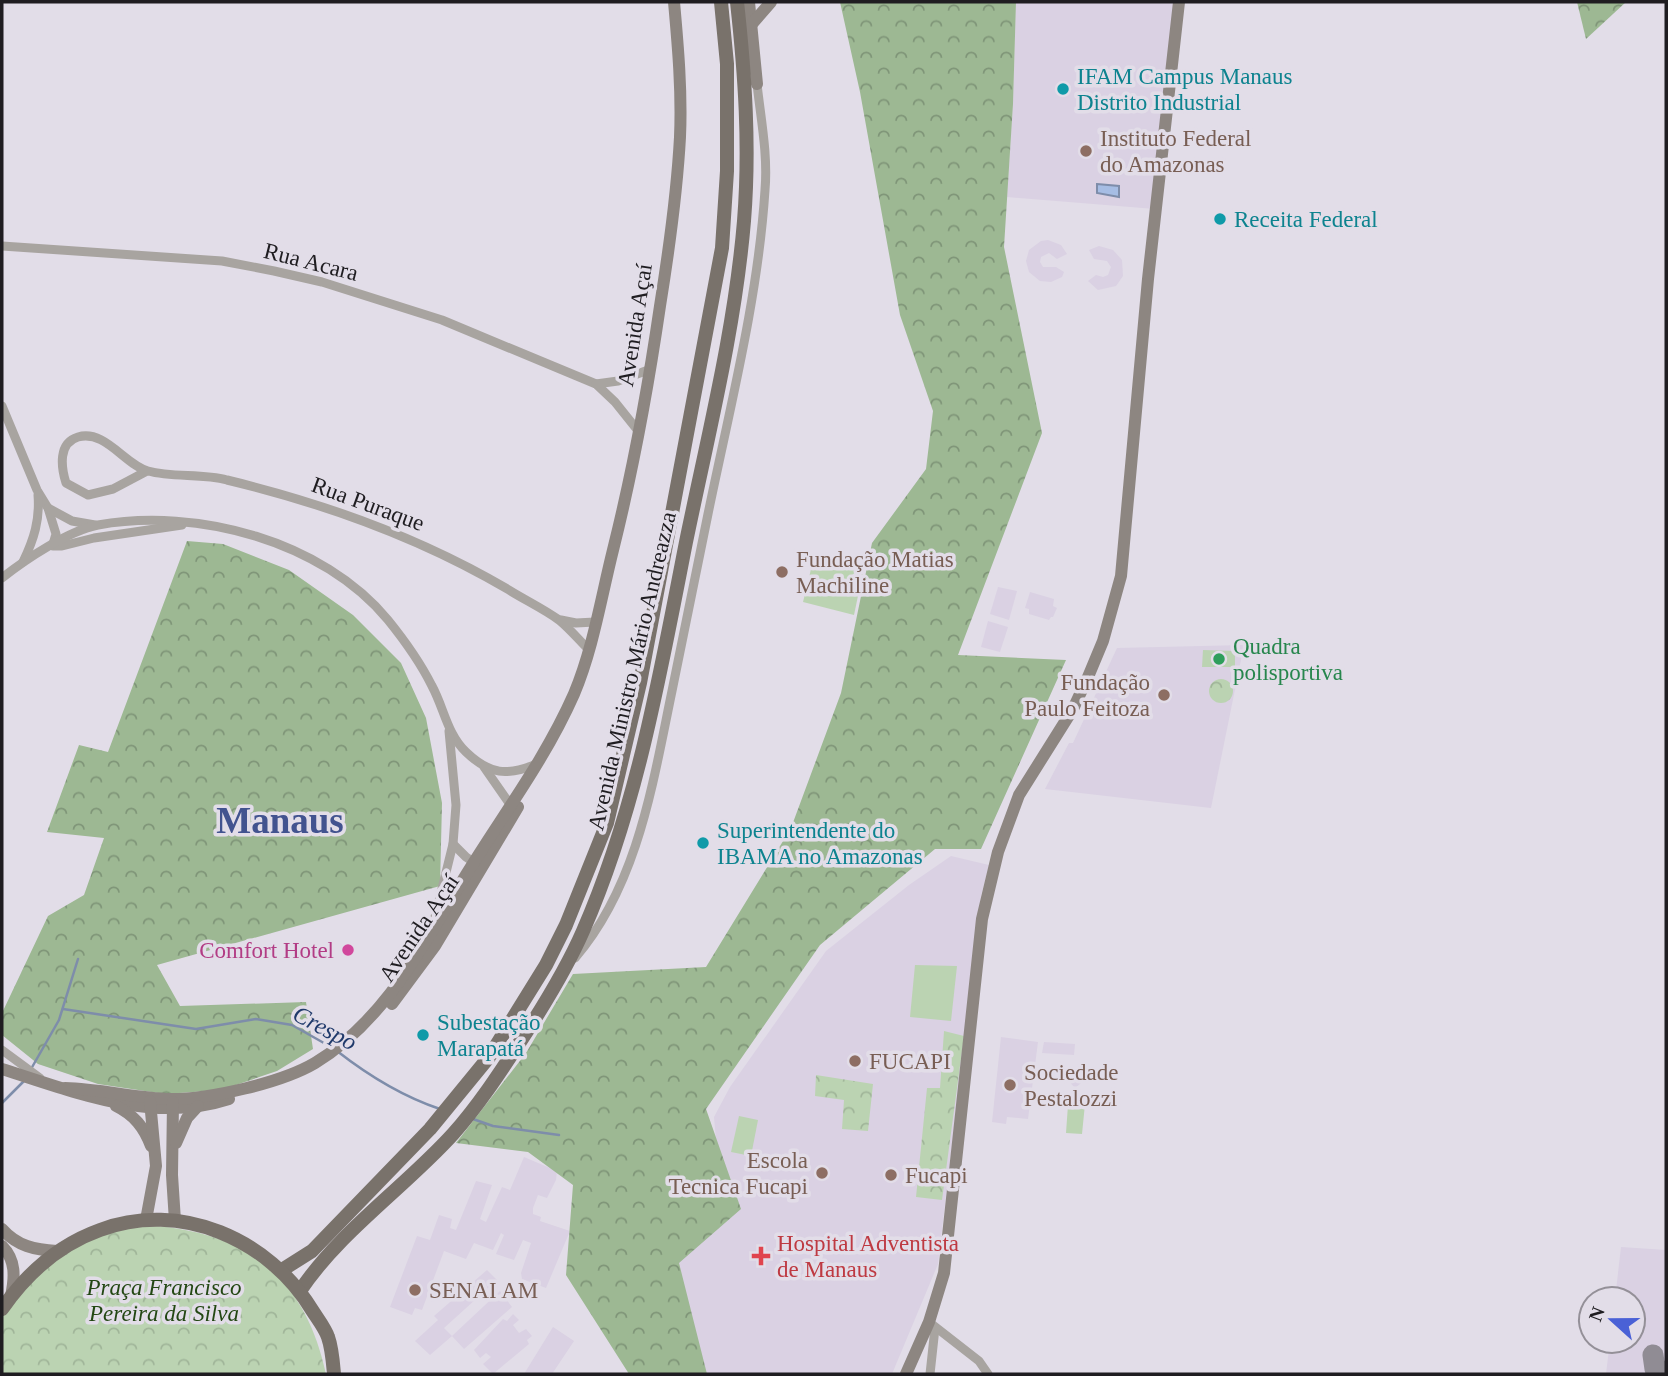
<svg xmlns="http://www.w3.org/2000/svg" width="1668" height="1376" viewBox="0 0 1668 1376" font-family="Georgia,serif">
	<defs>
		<pattern id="forest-crowns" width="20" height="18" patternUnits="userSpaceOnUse" patternTransform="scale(1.75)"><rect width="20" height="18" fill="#9db893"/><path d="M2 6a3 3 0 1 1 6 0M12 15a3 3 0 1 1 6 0" fill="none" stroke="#7f9578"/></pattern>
		<pattern id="park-crowns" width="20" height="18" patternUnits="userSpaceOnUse" patternTransform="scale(1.75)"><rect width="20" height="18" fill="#bbd3b2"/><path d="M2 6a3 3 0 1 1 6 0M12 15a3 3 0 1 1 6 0" fill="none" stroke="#a0b599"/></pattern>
	</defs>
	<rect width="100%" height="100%" fill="#e2dde8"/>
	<g fill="#dad1e3">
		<path d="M1016,2H1178L1155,209L1007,197L1013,104Z"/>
		<path d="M1048,240L1061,245L1067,254L1057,259L1049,253L1041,257L1040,262L1043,267H1056L1064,272L1062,277L1051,282L1040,281L1029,272L1026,261L1029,250L1041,241Z"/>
		<path d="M1099,246L1113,250L1122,260L1123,276L1116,286L1098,290L1088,281L1096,275L1103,277L1108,275L1111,267L1107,261L1094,259L1089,250Z"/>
		<path d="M998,587L1017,591L1009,620L990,614Z"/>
		<path d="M1030,592L1054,599L1053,606L1057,608L1053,617H1051L1049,620L1029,614V609L1025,608Z"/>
		<path d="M988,621L1008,627L1000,652L981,647Z"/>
		<path d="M1244,645L1211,808L1045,789L1069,743H1073L1117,648Z"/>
		<path d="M951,856L989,865L981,896L938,1264L892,1374H704L647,1182L717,1152L714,1117L730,1087L826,951L909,885Z"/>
		<path d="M1001,1037L1038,1042L1028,1119L1007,1117L1006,1124L992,1122Z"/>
		<path d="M1044,1042L1075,1044L1074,1055L1042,1053Z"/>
		<path d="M1082,1064L1090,1076L1075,1088L1065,1077Z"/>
		<path d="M524,1157L557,1171L556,1180L547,1198L538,1195L533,1208V1214L541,1217L540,1221L570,1231L546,1288L522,1279L521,1273L531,1243L523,1240L514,1260L496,1254L504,1235L501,1233L493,1250L474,1243L466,1259L444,1251L422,1310L415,1308L412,1315L390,1307L417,1236L430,1240L439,1215L452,1219L450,1228L456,1230L476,1181L492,1185L480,1219L486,1222L502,1187L510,1190Z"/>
		<path d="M1621,1247L1666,1250V1374H1606L1610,1341H1633V1299H1615Z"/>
		<path d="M487,1270L497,1280L444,1328L452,1336L500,1291L512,1307L464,1349L452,1336L430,1355L415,1341L438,1320L434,1316Z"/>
		<path d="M513,1314L519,1320L513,1325L519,1333L526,1329L532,1336L527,1340L529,1344L493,1374L483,1364L491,1357L486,1353L480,1358L474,1350L503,1319L507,1321Z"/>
		<path d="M553,1327L574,1341L552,1374H524Z"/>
	</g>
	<g fill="#bbd3b2">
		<path d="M814,557L864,567L854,615L803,602Z"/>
		<path d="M1203,650L1235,651V667H1202Z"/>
		<path d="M915,965L957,966L951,1021L910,1017Z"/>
		<path d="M1085,1104L1082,1134L1066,1133L1068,1105L1077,1107Z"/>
		<path d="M739,1116L758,1120L751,1156L731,1152Z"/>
	</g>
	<g fill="url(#forest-crowns)">
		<path d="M840,2H1016L1013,104L1004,247L1042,433L958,655L1066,660L981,849H935L820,945L706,1109L741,1209L679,1263L707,1374H629L566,1275L573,1185L528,1152L456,1143L526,1053L573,974L706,967L791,828L841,693L872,543L926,469L933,411L900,315L860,92Z"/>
		<path d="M1577,2H1626L1586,39Z"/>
		<path d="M187,541L223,544L289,570L353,615L401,663L426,718L442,803L440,886L157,965L180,1006L306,1002L313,1049L277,1071L221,1090L165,1094L98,1084L38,1064L2,1035V1013L48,916L84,895L104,838L47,832L79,745L108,752Z"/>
	</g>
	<g fill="url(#park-crowns)">
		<circle cx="1221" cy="691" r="12"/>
		<path d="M944,1031L964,1036L942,1200L916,1197L927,1088H940Z"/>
		<path d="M816,1075L873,1084L868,1131L842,1129L844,1100L815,1096Z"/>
		<path d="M156,1226C251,1234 306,1281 326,1374H2C2,1359 0,1334 2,1320C9,1290 70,1246 97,1236C117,1229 136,1227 156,1226Z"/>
	</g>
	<path fill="#a6bde4" stroke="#7e8daa" stroke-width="2" d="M1097,184L1119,186V197L1097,193Z"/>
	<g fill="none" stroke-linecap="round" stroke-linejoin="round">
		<g stroke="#7e8daa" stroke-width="2.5">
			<path d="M63,1009L196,1029L256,1019L292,1025L331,1047"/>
			<path d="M337,1051C369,1076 401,1096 440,1109"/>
			<path d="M31,1069L59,1020L78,959"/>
			<path d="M2,1103L24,1081"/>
			<path d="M473,1119L493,1126L559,1135"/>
		</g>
		<path stroke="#908c94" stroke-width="21" d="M1653,1355L1655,1369L1666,1372"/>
		<g stroke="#a8a4a0" stroke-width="9">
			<path d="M2,246L222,261L274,271L322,282L442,320L596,384L615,402L639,432"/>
			<path d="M596,384L618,381L651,369"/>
			<path d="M2,406L37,490L48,508L56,534L53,544"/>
			<path d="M147,471L113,489L88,495L66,483C61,467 58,443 78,437C105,429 125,465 148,471C173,478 202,473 227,480C327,504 421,538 509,590C525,600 544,609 559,620C570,629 579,640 589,650"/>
			<path d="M48,508L72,521L95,525"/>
			<path d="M53,546H62L94,538L182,525"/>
			<path d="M23,562C34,539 40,520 38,495"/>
			<path d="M2,578C26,559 68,531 98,525C197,507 323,541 388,620C405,641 420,662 432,686C444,708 447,734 466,752C490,775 507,776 537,764"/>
			<path d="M561,620L576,623L595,622"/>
			<path d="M484,767L514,810"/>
			<path d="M453,844L466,857L478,865"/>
			<path d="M434,921L453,844L456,805L449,731"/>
			<path d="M575,958C638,885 653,782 672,691C684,632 696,573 708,514C730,407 758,299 765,190C768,155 761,120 757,84"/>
			<path d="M2,1050L40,1078"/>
			<path d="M929,1322L979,1361L988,1374"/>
			<path d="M930,1374L935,1328"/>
		</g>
		<g stroke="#8d8681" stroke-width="12">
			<path d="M749,2L757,84"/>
			<path d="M751,25L771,2"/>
			<path d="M392,1004L435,946L518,807"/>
			<path d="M2,1069C75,1092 152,1124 229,1099"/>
			<path d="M65,1088C101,1089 136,1098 171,1099C210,1099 281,1083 315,1063C383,1022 421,949 461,883C499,820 544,762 574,694C593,649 601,598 613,550C633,470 648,388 660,306C669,250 677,193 680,137C682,92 678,46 674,2"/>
			<path d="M173,1102L172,1175L175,1221"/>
			<path d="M116,1106C134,1115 144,1127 151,1146"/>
			<path d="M176,1143L187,1118L198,1106"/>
			<path d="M146,1220L156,1166L150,1101"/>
			<path d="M2,1229C17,1246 35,1250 57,1251"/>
			<path d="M2,1246C16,1260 15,1277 11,1296"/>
			<path d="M906,1374L929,1322L944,1273L982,919L998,852L1019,795L1073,709L1088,677L1103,641L1121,576L1148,279L1179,2"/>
		</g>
		<g stroke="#79726b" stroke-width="14">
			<path d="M282,1270L312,1251L430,1129L489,1057L546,965L566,925L607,823L640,683L722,248L727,171V64L721,2"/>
			<path d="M300,1291C339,1232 405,1187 453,1134C478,1106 499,1074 520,1042C543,1007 566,970 583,931C637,808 660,674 686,542C708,435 735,329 744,221C750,147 745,75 737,2"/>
			<path d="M2,1309C27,1273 58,1245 100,1230C180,1200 269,1239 312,1310C317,1318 325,1328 328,1337C332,1348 333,1363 334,1374"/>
		</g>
	</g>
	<g fill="#0f9aa8" stroke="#e2dde8" stroke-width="2.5">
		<circle cx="1063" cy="89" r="7"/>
		<circle cx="1220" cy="219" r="7"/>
		<circle cx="703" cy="843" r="7"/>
		<circle cx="423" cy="1035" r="7"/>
	</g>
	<g fill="#8d6e63" stroke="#e2dde8" stroke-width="2.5">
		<circle cx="1086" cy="151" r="7"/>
		<circle cx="782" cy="572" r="7"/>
		<circle cx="1164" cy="695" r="7"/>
		<circle cx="855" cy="1061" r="7"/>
		<circle cx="1010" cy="1085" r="7"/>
		<circle cx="822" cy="1173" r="7"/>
		<circle cx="891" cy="1175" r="7"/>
		<circle cx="415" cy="1290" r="7"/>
	</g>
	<circle fill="#2e9e5b" stroke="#e2dde8" stroke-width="2.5" cx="1219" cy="659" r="7"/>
	<circle fill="#d1479c" stroke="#e2dde8" stroke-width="2.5" cx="348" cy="950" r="7"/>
	<path fill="#e0444e" stroke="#e2dde8" stroke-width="2.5" d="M757.5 1245.5h7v7h7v7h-7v7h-7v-7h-7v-7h7z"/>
	<g text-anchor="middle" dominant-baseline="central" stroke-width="7" stroke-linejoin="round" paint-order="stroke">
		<g font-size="23" fill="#0d838f" stroke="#e2dde8" text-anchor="start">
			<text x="1077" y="76">IFAM Campus Manaus<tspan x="1077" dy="26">Distrito Industrial</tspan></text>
			<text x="1234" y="219">Receita Federal</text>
			<text x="717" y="830">Superintendente do<tspan x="717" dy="26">IBAMA no Amazonas</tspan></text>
			<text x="437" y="1022">Subestação<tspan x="437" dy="26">Marapatá</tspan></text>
		</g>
		<g font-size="23" fill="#785e54" stroke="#e2dde8" text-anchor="start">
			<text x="1100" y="138">Instituto Federal<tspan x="1100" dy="26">do Amazonas</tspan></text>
			<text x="796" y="559">Fundação Matias<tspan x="796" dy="26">Machiline</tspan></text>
			<text x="1150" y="682" text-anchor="end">Fundação<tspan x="1150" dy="26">Paulo Feitoza</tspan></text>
			<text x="869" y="1061">FUCAPI</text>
			<text x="1024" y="1072">Sociedade<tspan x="1024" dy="26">Pestalozzi</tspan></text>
			<text x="808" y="1160" text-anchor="end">Escola<tspan x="808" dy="26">Tecnica Fucapi</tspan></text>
			<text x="905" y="1175">Fucapi</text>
			<text x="429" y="1290">SENAI AM</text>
		</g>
		<g font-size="23" fill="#1f1d21" stroke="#e2dde8">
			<text transform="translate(311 262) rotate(14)">Rua Acara</text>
			<text transform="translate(635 325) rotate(-81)">Avenida Açaí</text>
			<text transform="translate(368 504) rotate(20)">Rua Puraque</text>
			<text transform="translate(632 671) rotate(-77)">Avenida Ministro Mário Andreazza</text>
			<text transform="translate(419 928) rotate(-56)">Avenida Açaí</text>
		</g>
		<g font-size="23" fill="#27864d" stroke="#e2dde8" text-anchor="start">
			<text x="1233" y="646">Quadra<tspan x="1233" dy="26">polisportiva</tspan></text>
		</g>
		<g font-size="23" fill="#b23c85" stroke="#e2dde8" text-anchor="end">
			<text x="334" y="950">Comfort Hotel</text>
		</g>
		<g font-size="23" fill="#be3a42" stroke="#e2dde8" text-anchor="start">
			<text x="777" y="1243">Hospital Adventista<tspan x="777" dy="26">de Manaus</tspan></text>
		</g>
		<g font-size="23" font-style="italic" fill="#234713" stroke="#e2dde8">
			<text x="164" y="1287">Praça Francisco<tspan x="164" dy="26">Pereira da Silva</tspan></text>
		</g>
		<g font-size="24" font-style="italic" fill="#203a6b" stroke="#e2dde8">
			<text transform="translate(325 1028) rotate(28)">Crespo</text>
		</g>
		<g font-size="37" font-weight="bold" fill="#42538f" stroke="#e2dde8">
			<text x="280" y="820">Manaus</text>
		</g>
	</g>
	<rect width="1668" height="1376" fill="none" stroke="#1f1d21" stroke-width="7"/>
	<g transform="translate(1612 1320) rotate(291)"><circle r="33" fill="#e2dde8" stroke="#949098" stroke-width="2"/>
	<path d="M0-5L12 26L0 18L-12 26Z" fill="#4a61d6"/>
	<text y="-10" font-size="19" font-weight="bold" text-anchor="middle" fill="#1f1d21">N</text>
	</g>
</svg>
